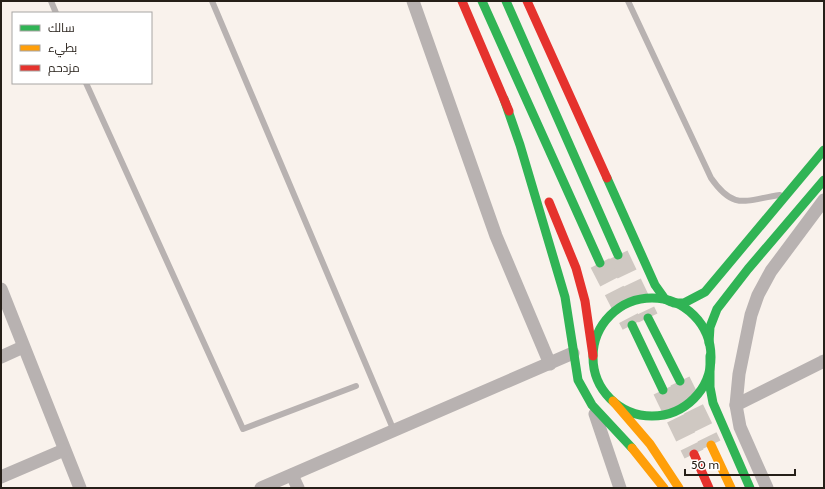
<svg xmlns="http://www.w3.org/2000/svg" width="825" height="489" viewBox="0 0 825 489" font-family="Cabin,Cairo,sans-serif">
	<rect width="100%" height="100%" fill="#f9f2ec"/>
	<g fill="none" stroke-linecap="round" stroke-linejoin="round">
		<g stroke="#cfc8c2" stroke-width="21" stroke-dasharray="21 10" stroke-linecap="butt">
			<path d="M618,255L648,318"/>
			<path d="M600,263L632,325"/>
			<path d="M680,381L711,445"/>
			<path d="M663,390L694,454"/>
		</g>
		<g stroke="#b8b2b1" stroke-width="6">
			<path d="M51,1L56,13"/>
			<path d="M212,1L394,431"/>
			<path d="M628,1L711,178C734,211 745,200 780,195"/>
			<path d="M86,83L243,429L356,386"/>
		</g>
		<g stroke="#b8b2b1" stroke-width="13">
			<path d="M413,1L496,236L550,364"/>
			<path d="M1,289L80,488"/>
			<path d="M1,357L23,347"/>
			<path d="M736,405L824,361"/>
			<path d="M595,414L620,488"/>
			<path d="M292,475L298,488"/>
			<path d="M1,477L64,450"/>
			<path d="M261,488L573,353"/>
			<path d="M767,488L740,427L736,405L739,374L751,315L758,295L771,271L824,200"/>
		</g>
		<g stroke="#30b455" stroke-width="9">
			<path d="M482,1L600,263"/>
			<path d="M506,1L618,255"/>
			<path d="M504,99L520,145L565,297L578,380L592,405L632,448"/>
			<path d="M607,178L655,285L665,299L671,302"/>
			<circle cx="652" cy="357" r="59"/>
			<path d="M674,303H684L705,292L824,150"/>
			<path d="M648,318L680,381"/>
			<path d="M632,325L663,390"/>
			<path d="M709,343L710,327L717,309L748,269L824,180"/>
			<path d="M710,356V387L713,403L750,488"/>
		</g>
		<g stroke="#ff9f0a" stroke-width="9">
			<path d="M613,401L650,444L679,488"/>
			<path d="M711,445L731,488"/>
			<path d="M632,448L664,488"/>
		</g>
		<g stroke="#e5322d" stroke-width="9">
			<path d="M462,1L509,111"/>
			<path d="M527,1L607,178"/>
			<path d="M549,202L576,268L585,301L593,356"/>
			<path d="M694,454L709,488"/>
		</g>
	</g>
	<rect width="825" height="489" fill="none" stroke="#261f18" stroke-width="4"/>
	<rect x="12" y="12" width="140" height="72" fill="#ffffff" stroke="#a8a5a3"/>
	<rect x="20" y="25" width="20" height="6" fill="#30b455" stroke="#a8a5a3"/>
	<text x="48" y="32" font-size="12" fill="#261f18">سالك</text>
	<rect x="20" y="45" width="20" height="6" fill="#ff9f0a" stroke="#a8a5a3"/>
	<text x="48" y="52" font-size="12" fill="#261f18">بطيء</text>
	<rect x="20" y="65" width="20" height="6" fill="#e5322d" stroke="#a8a5a3"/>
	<text x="48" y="72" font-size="12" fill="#261f18">مزدحم</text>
	<path d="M685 469v6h110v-6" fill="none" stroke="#261f18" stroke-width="2"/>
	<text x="691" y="469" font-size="12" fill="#261f18" stroke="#ffffff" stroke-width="3" paint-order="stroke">50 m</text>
</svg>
